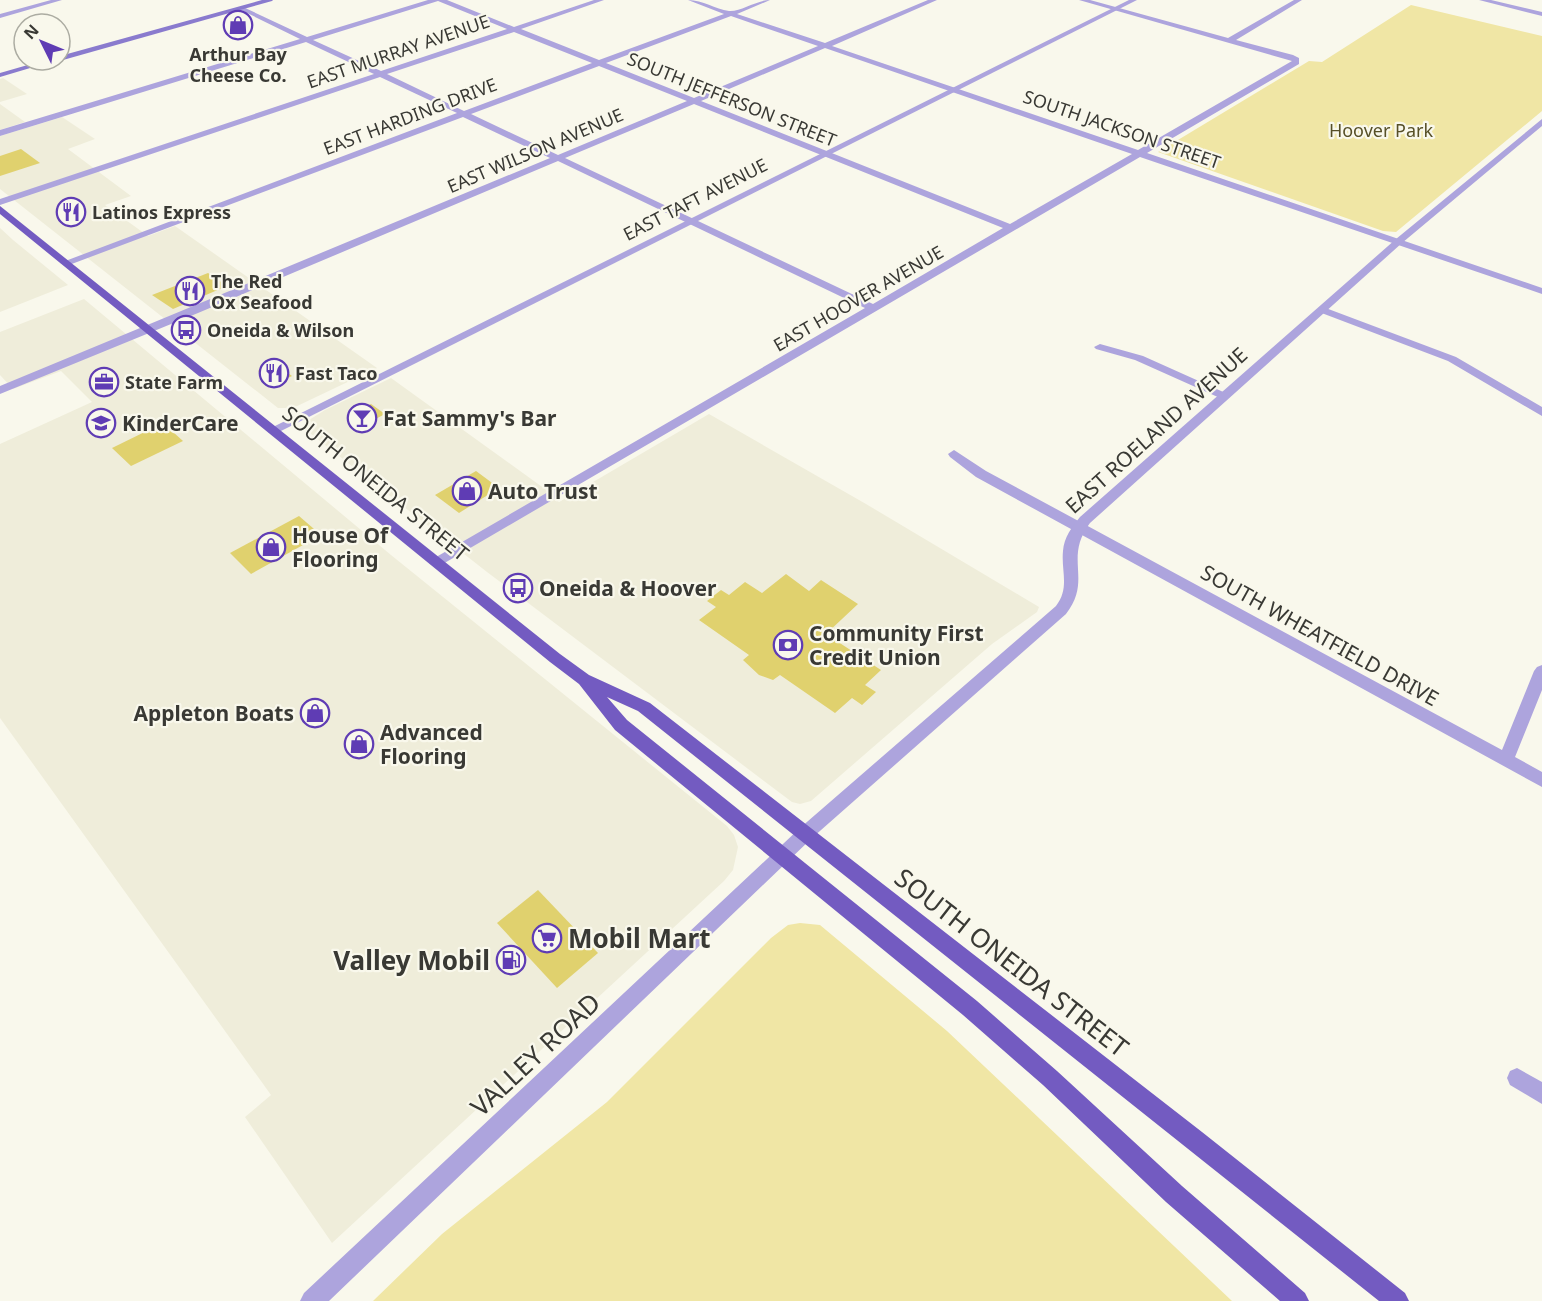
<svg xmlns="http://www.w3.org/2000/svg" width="1542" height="1301" viewBox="0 0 1542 1301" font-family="'Noto Sans',sans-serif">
	<rect width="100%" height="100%" fill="#f9f8ec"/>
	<g fill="#efedda">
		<path d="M3,78L27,94L0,102V79Z"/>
		<path d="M0,104L25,122L0,130Z"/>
		<path d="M62,117L95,139L68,149L131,196L105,205L148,236L175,226L377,368L293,408H278L0,189V136Z"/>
		<path d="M0,228L13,240L68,285L0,312Z"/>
		<path d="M84,299L391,555L727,826L734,835L738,847L733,870L724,881L332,1243L245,1117L271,1095L0,718V444L92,402L61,371L13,389L0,375V332Z"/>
		<path d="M391,378L545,489L559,502L709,414L866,504L1039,607L1037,612L992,644L811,801L800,804L792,802L487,572L306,430L305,425L309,420L325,410Z"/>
	</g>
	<g fill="#f0e6a5">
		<path d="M1411,5L1542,36V111L1396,232L1383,231L1158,152L1309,61L1322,62Z"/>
		<path d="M800,923L820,925L947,1031L1232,1301H373L442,1234L607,1102L771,938L788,925Z"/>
	</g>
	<g fill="#e0d16e">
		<path d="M21,149L40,163L0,176V156Z"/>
		<path d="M208,273L227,286L173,309L152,295Z"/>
		<path d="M274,363L292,376L275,384L258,371Z"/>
		<path d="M371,404L385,414L368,423L353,413Z"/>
		<path d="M163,423L183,441L131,466L112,448Z"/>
		<path d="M476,471L499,488L459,513L435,495Z"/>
		<path d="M299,516L321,535L251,574L230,553Z"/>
		<path d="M786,574L809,591L821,580L858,604L826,634L881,670L865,685L876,692L862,705L852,698L835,713L780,675L773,680L759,675L743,660L749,655L699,620L716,607L707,601L721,590L729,595L745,582L762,593Z"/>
		<path d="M538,890L598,953L557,988L497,923Z"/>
	</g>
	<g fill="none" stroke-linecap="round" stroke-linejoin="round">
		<g fill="#ada4dd" fill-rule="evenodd">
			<path d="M51,0H62L0,18V14Z"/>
			<path d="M428,0H447L514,27L594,0H604L521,29L599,60L724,14L688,0C703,0 715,9 729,11C741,12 756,0 770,0L737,14L825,43L928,0H937L832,46L1138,150L1292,61L1079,0H1090L1228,38L1294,0H1302L1236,40L1293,55L1299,58V64L1147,153L1542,288V294L1140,157L436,568L429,563L431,560L865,308L558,161L198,313L0,394V386L550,158L463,117L69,265L60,263L457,113L380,77L0,205V199L374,74L306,42L0,136V130L300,39L239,9V7H243L307,37ZM438,1L507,29L381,71L313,40ZM731,16L818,46L694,98L606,63ZM514,32L592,63L464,111L387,74ZM825,48L1132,154L1010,224L701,101ZM599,66L687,101L558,155L471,114ZM694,104L1003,228L873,304L565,158Z"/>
			<path d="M1323,307L1456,357L1542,407V416L1448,361L1319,312L1318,310Z"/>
			<path d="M1100,344L1143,356L1230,395L1228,398H1220L1135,360L1096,349L1094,347Z"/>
			<path d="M954,450L986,471L1502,750L1534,671L1537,667L1542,665V690L1515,757L1542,772V787L976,477L950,457L948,454Z"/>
			<path d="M1517,1068L1542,1082V1104L1510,1085L1507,1078L1510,1071Z"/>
		</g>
		<g fill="#ada4dd" fill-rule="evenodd">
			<path d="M1129,0H1137L277,433H269L267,430Z"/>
			<path d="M1479,0H1491L1542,12V16Z"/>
			<path d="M1542,119V126L1402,243L1090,523C1063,559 1093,579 1066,614L812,838L329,1301H300L304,1293L800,828L1056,606C1070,588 1061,571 1063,551C1064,537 1072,527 1080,517L1396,239Z"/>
		</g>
		<g fill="#8a7bce" fill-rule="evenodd">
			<path d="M262,0H273L272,1L63,60H59L60,56Z"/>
			<path d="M45,60H57L0,77V73Z"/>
		</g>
		<path fill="#735bc1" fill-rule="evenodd" d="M0,206L560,654L589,675L650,703L1202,1132L1405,1293L1409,1301H1379L638,711L607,697L627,720L977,1001L1057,1071L1182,1186L1305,1293L1309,1301H1280L1166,1202L1043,1085L963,1015L615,730L579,684L550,662L0,214Z"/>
	</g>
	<defs>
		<g id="shop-ring" transform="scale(1.5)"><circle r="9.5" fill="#f9f8ec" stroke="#5f3cb4" stroke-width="1.5"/><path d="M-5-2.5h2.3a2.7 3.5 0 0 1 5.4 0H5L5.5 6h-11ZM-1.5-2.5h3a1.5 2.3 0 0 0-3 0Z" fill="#5f3cb4"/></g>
		<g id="restaurant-ring" transform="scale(1.5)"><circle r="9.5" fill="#f9f8ec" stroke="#5f3cb4" stroke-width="1.5"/><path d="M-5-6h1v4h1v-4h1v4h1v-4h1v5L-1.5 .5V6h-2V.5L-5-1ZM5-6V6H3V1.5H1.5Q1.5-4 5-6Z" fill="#5f3cb4"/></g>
		<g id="bus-ring" transform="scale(1.5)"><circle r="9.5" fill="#f9f8ec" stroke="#5f3cb4" stroke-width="1.5"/><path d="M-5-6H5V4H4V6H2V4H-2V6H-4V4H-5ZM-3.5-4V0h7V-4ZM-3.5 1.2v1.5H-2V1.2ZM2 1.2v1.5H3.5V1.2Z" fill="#5f3cb4"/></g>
		<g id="office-ring" transform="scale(1.5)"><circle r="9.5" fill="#f9f8ec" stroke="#5f3cb4" stroke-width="1.5"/><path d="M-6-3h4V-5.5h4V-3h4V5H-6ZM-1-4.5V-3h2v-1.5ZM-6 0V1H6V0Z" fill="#5f3cb4"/></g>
		<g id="bar-ring" transform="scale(1.5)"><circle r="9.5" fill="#f9f8ec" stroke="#5f3cb4" stroke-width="1.5"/><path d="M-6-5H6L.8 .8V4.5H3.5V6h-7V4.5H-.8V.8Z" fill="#5f3cb4"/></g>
		<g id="school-ring" transform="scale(1.5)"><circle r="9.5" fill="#f9f8ec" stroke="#5f3cb4" stroke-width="1.5"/><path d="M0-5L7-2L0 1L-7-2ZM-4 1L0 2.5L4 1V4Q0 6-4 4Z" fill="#5f3cb4"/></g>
		<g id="bank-ring" transform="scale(1.5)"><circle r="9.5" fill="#f9f8ec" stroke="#5f3cb4" stroke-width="1.5"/><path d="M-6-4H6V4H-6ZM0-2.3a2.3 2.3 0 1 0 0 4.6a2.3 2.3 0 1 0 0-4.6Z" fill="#5f3cb4"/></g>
		<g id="supermarket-ring" transform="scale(1.5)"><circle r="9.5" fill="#f9f8ec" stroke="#5f3cb4" stroke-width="1.5"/><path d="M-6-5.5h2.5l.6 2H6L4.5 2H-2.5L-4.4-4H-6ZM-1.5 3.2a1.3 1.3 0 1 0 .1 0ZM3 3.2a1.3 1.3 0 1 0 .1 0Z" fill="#5f3cb4"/></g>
		<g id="fuel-ring" transform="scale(1.5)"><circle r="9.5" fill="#f9f8ec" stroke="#5f3cb4" stroke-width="1.5"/><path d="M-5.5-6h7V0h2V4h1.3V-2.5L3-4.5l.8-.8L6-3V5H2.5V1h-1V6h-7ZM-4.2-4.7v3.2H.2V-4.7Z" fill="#5f3cb4"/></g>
	</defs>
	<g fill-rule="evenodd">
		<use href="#shop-ring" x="238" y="25"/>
		<use href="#restaurant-ring" x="71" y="212"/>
		<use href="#restaurant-ring" x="190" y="291"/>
		<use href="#bus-ring" x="186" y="330"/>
		<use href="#restaurant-ring" x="274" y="373"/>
		<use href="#office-ring" x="104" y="382"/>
		<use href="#bar-ring" x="362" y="418"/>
		<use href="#school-ring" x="101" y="423"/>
		<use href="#shop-ring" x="467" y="491"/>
		<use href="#shop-ring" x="271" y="547"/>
		<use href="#bus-ring" x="518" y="588"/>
		<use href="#bank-ring" x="788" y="645"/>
		<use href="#shop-ring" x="315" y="713"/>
		<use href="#shop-ring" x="359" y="744"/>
		<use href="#supermarket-ring" x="547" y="938"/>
		<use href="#fuel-ring" x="511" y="960"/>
	</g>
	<g text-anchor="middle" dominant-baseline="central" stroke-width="4.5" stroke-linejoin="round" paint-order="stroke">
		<g font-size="18" fill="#393934" stroke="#f9f8ec">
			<text transform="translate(398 51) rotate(-19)">EAST MURRAY AVENUE</text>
			<text transform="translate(732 99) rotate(22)">SOUTH JEFFERSON STREET</text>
			<text transform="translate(410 116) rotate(-21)">EAST HARDING DRIVE</text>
			<text transform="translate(1122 129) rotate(19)">SOUTH JACKSON STREET</text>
			<text transform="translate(535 150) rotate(-23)">EAST WILSON AVENUE</text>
			<text transform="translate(695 199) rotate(-27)">EAST TAFT AVENUE</text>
			<text transform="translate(858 298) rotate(-30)">EAST HOOVER AVENUE</text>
		</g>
		<g font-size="18" font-weight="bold" fill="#393934" stroke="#f9f8ec" text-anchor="start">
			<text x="238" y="54" text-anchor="middle">Arthur Bay<tspan x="238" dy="21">Cheese Co.</tspan></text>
			<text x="92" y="212">Latinos Express</text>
			<text x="211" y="281">The Red<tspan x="211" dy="21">Ox Seafood</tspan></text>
			<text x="207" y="330">Oneida &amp; Wilson</text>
			<text x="295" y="373">Fast Taco</text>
			<text x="125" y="382">State Farm</text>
		</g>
		<g font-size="18" fill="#575027" stroke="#f9f8ec">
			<text x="1381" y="130">Hoover Park</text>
		</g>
		<g font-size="21" font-weight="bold" fill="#393934" stroke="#f9f8ec" text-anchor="start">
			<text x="383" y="418">Fat Sammy's Bar</text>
			<text x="122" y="423">KinderCare</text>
			<text x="488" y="491">Auto Trust</text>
			<text x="292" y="535">House Of<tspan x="292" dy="24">Flooring</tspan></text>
			<text x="539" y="588">Oneida &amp; Hoover</text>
			<text x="809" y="633">Community First<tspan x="809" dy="24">Credit Union</tspan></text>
			<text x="294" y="713" text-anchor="end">Appleton Boats</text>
			<text x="380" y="732">Advanced<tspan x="380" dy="24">Flooring</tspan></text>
		</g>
		<g font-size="21" fill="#393934" stroke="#f9f8ec">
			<text transform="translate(1156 430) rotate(-42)">EAST ROELAND AVENUE</text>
			<text transform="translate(376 483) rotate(39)">SOUTH ONEIDA STREET</text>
			<text transform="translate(1320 635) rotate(29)">SOUTH WHEATFIELD DRIVE</text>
		</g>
		<g font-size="26" font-weight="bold" fill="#393934" stroke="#f9f8ec" text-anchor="start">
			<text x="568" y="938">Mobil Mart</text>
			<text x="490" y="960" text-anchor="end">Valley Mobil</text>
		</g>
		<g font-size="26" fill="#393934" stroke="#f9f8ec">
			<text transform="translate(1012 962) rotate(38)">SOUTH ONEIDA STREET</text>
			<text transform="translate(535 1054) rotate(-43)">VALLEY ROAD</text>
		</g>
	</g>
	<g transform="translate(42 42) rotate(313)"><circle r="28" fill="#f9f8ec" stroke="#acaca2" stroke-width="1.5"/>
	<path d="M0-4.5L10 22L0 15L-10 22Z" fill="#5f3cb4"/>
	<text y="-9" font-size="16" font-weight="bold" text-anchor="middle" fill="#393934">N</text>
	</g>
</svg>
